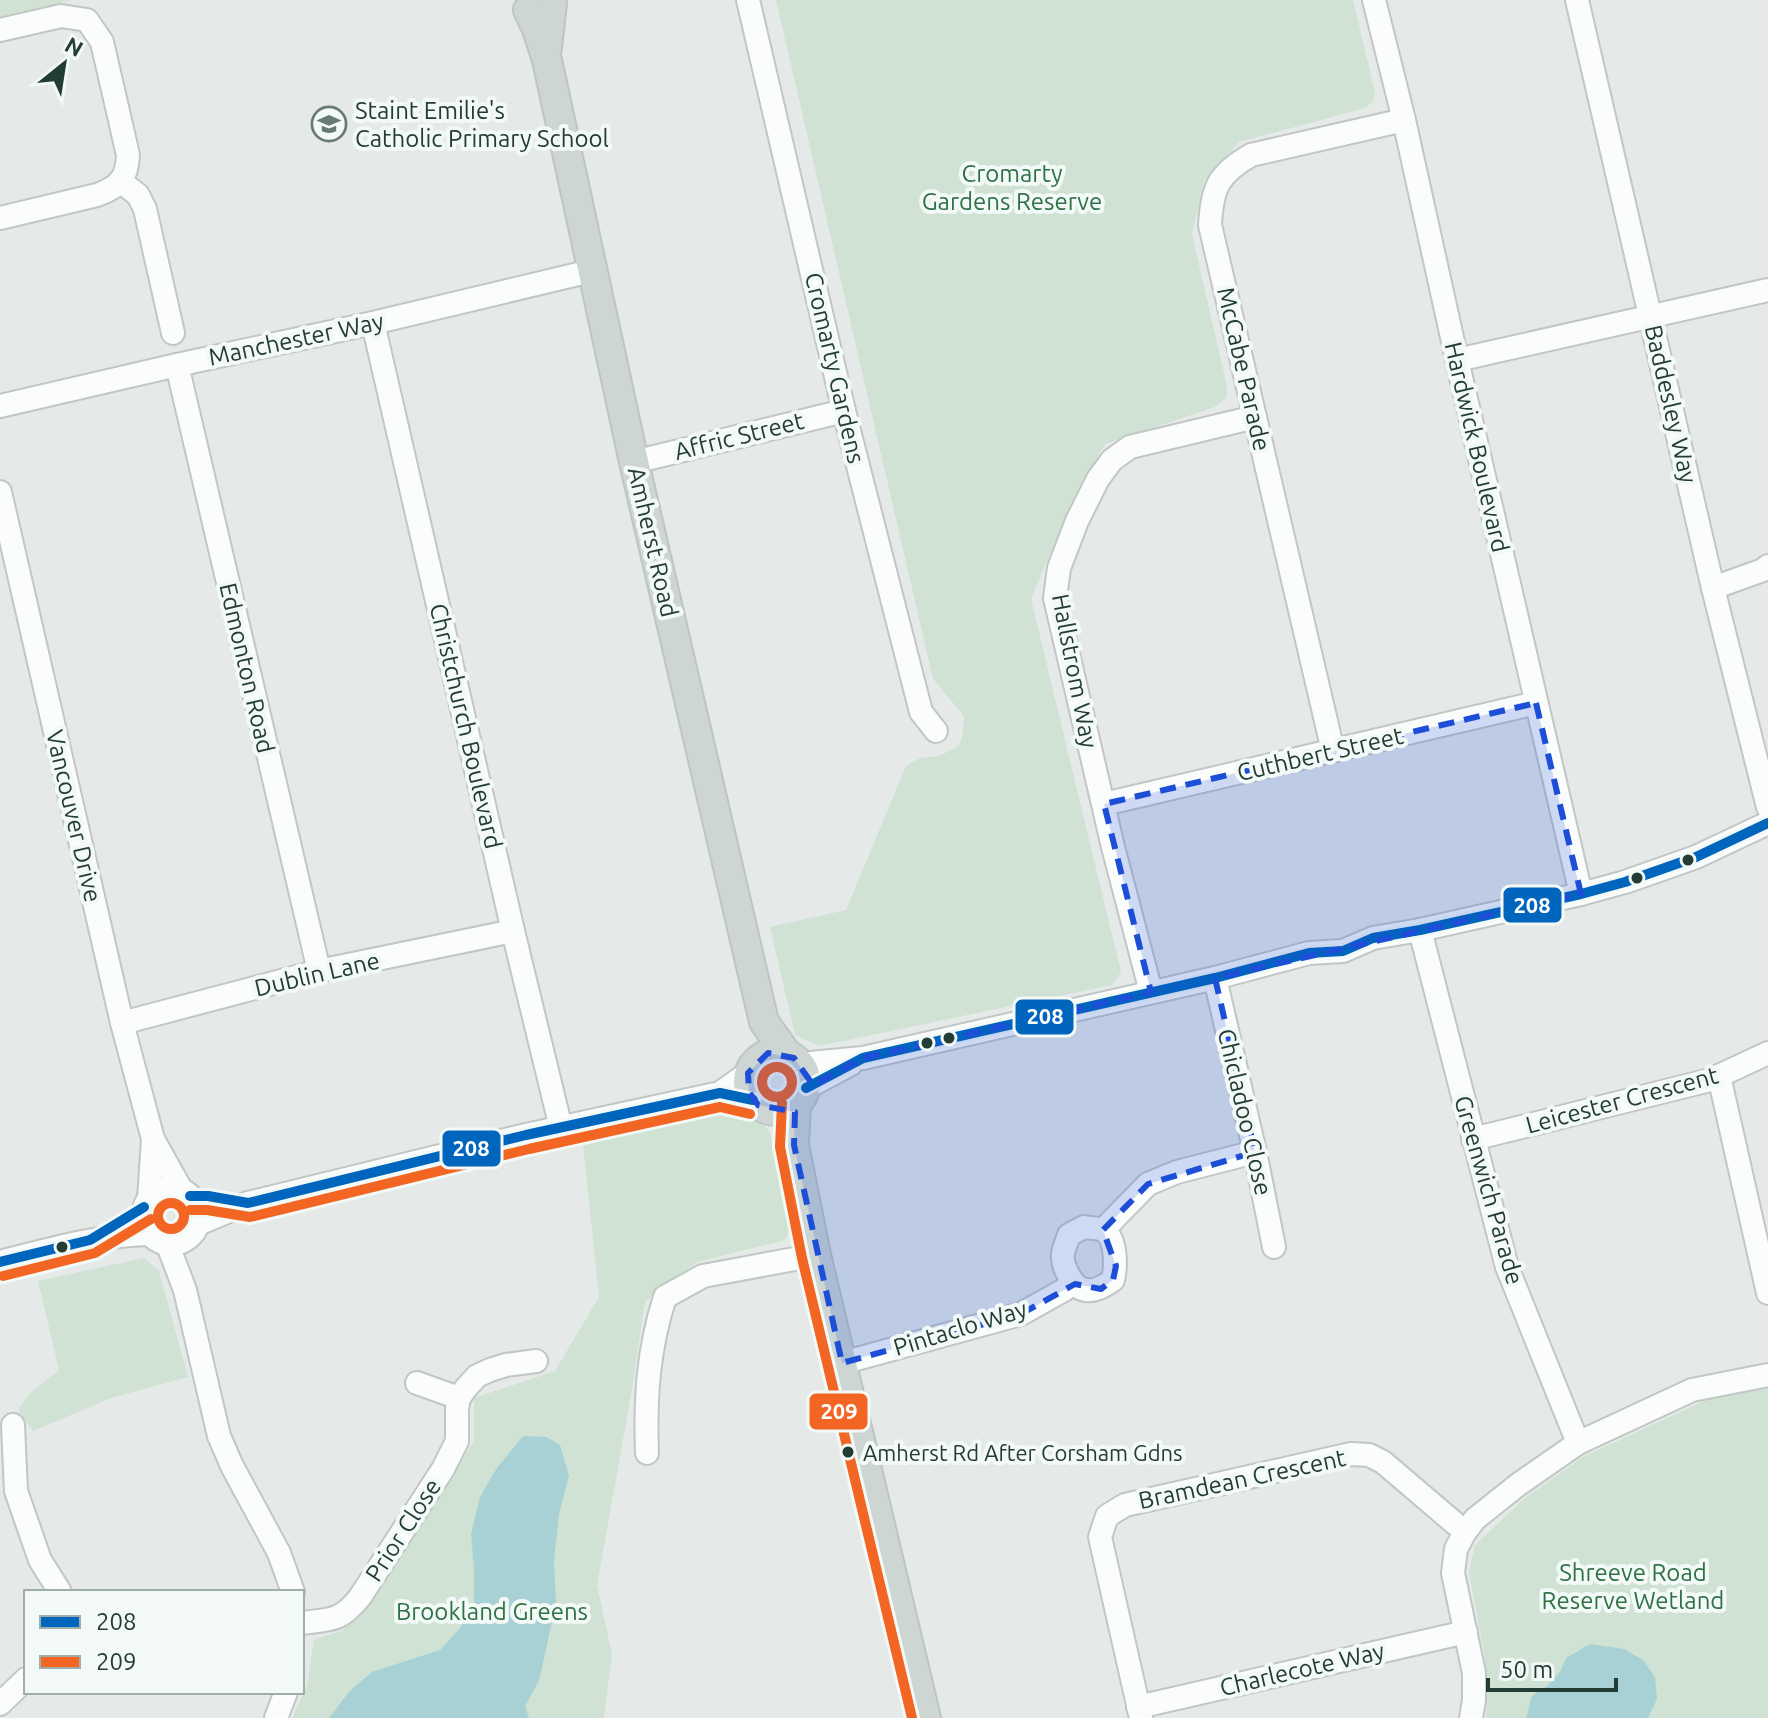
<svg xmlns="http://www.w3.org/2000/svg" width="1768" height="1718" viewBox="0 0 1768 1718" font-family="Ubuntu,sans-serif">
	<rect width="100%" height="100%" fill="#e5eae8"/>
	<g fill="#cfe2d4">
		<path d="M0,0H72L0,17Z"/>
		<path d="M776,0H1353L1375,93L1373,102L1365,108L1239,142L1204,181L1192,234L1227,386L1226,398L1215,407L1105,444C1076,494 1053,545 1031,599L1121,972L1112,985L819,1046L795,1035L770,927L846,910L906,766L920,758L939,756L959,746L963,734L964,716L933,679Z"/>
		<path d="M733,1108L755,1114L770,1132L793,1225L785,1240L697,1262L645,1302L631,1395L597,1585L612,1654L604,1718H292L307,1685L314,1640L343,1630L362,1614L474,1441V1398L555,1371L599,1297L583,1144Z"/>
		<path d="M144,1258L159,1271L188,1377L111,1398L33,1431L18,1410L29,1394L59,1370L38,1281Z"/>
		<path d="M1768,1388V1718H1486L1487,1708L1485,1658L1469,1572L1475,1545L1525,1498L1583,1457L1706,1400Z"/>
	</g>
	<g fill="#a8d1d6">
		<path d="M523,1436L546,1437L560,1445L569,1476L559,1514L554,1561L556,1603L539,1681L525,1706L529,1718H329L349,1692L372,1672L440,1650L460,1628L474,1603V1570L471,1534L480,1497L497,1468Z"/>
		<path d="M1590,1644L1624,1649L1643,1660L1655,1677L1657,1699L1648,1718H1526L1532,1696L1547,1686L1560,1672L1566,1658Z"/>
	</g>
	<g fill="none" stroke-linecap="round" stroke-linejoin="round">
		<g stroke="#c2c7c5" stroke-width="26">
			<g id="minor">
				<path d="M748,0L844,411L921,712L936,731"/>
				<path d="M1374,0L1404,120L1457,360L1581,894"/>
				<path d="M1577,0L1713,588L1768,807"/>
				<path d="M0,30L61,16L87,20L102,42L128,155C127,179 119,187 97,195L0,218"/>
				<path d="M120,181L138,195L145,209L173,333"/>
				<path d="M373,323L513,931L561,1128"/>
				<path d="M1457,360L1768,290"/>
				<path d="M177,365L319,971"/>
				<path d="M0,406L177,365L373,323L591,271"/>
				<path d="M634,462L844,411"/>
				<path d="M0,492L122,1023L153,1139L182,1191"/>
				<path d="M1713,588L1763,570L1768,566"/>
				<path d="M1333,751L1210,225C1212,188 1218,174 1251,155L1404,120"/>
				<path d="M1104,804L1536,703"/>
				<path d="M1420,930L1507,1267L1578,1443"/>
				<path d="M1215,978L1255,1152L1274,1247"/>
				<path d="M1151,992L1113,847L1055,598L1059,568L1077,521L1098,479L1112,460L1130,447L1255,417"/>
				<path d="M122,1023L319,971L513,931"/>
				<path d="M800,1064L863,1058L1215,978L1309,953L1343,951L1373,938L1420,930L1581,894L1625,882L1696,857L1768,823"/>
				<path d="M1719,1076L1768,1293"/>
				<path d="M806,1088L851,1064"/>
				<path d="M720,1093L753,1100"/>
				<path d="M1473,1139L1710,1080L1768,1053"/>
				<circle cx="171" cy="1216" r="28"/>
				<path d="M149,1199L153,1139"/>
				<path d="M198,1224L248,1203L526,1135L720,1093L748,1073"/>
				<path d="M1084,1227C1089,1228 1099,1228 1103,1230C1117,1238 1116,1267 1113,1280C1094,1294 1078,1296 1067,1272C1064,1266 1062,1261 1063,1254C1064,1247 1067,1241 1069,1235Z"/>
				<path d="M1103,1230L1148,1184L1177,1172L1255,1152"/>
				<path d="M167,1243L185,1290L219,1436L232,1466L279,1553L293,1592"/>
				<path d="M0,1262C50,1249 99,1235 150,1234"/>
				<path d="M842,1363L1021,1314L1064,1290L1072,1282"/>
				<path d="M417,1383L459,1398"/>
				<path d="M13,1425L16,1491L40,1560L60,1592"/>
				<path d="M647,1453C645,1398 648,1350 665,1297L703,1276L816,1255"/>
				<path d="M302,1623C331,1619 340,1622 360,1597L443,1469L457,1441V1409L459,1398L466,1388L477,1376L490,1370L506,1365L536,1361"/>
				<path d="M0,1704L26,1679"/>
				<path d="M1138,1707L1466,1632"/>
				<path d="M276,1718L286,1692"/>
				<path d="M1141,1718L1100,1537L1107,1516L1125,1505L1351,1454L1369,1455L1383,1462L1465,1532"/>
				<path d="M1471,1718L1474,1700V1673L1453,1573L1456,1549L1465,1532L1475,1519L1519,1484L1578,1443L1692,1390L1768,1375"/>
			</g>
		</g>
		<g stroke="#bdc6c3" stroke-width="32">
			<g id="major">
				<path d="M528,10L537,29L547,60L634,462L764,1022L787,1054"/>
				<path d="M547,48L552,3"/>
				<circle cx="777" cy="1082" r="29"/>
				<path d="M796,1104L794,1145L816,1255L926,1718"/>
			</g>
		</g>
		<use href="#minor" stroke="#fbfcfc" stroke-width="22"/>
		<use href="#major" stroke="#ced6d4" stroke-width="28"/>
		<g stroke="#f3f9f6" stroke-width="16">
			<g id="bus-1">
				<path d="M806,1088L863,1058L1215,978L1309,953L1343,951L1373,938L1420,930L1581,894L1625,882L1696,857L1768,823"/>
				<path d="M190,1196H208L248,1203L526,1135L720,1093L753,1100"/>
				<path d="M0,1262L90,1240L144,1207"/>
			</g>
		</g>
		<g stroke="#f3f9f6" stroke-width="16">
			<g id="bus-2">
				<circle cx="777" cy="1082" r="15"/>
				<path d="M782,1103L780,1147L802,1258L912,1718"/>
				<circle cx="171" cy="1216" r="13"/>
				<path d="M190,1210H207L250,1217L529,1149L720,1107L750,1114"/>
				<path d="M3,1276L95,1253L151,1219"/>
			</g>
		</g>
		<use href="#bus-1" stroke="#0065bd" stroke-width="10"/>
		<use href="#bus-2" stroke="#f26522" stroke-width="10"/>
	</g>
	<path fill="#1d4ed8" fill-opacity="0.2" stroke="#1d4ed8" stroke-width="6" stroke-dasharray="16 10" stroke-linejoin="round" d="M1536,703L1581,894L1215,978L1255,1152L1148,1184L1103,1230L1116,1266L1113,1280L1101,1289L1075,1284L1021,1314L842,1363L794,1145L795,1112L758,1105L749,1092L748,1073L768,1053L794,1058L813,1085L863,1058L1151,992L1104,804Z"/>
	<defs>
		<g id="school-ring" transform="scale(1.8)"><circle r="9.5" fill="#f3f9f6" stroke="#677a74" stroke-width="1.5"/><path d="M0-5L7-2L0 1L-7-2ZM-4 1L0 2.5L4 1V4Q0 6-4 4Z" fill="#677a74"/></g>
	</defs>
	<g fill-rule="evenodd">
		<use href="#school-ring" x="329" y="124"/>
	</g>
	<g fill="#233d35" stroke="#f3f9f6" stroke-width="3">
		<circle cx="1688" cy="860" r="7"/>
		<circle cx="1637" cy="878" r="7"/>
		<circle cx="949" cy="1038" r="7"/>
		<circle cx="927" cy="1043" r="7"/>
		<circle cx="62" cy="1247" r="7"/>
		<circle cx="848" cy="1452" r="7"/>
	</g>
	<g text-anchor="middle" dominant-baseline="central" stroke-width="8" stroke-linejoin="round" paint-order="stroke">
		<g font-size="22" fill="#233d35" stroke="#f3f9f6" text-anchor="start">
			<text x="863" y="1452">Amherst Rd After Corsham Gdns</text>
		</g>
		<g font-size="24" fill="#233d35" stroke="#f3f9f6" text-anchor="start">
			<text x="355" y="110">Staint Emilie's<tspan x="355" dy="28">Catholic Primary School</tspan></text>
		</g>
		<g font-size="24" fill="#307247" stroke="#f3f9f6">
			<text x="1012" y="173">Cromarty<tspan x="1012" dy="28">Gardens Reserve</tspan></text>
			<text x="1633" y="1572">Shreeve Road<tspan x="1633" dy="28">Reserve Wetland</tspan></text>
			<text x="492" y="1611">Brookland Greens</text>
		</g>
		<g font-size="24" fill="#233d35" stroke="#f3f9f6">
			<text transform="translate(296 339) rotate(-12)">Manchester Way</text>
			<text transform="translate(835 368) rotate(77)">Cromarty Gardens</text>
			<text transform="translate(1244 369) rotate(77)">McCabe Parade</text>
			<text transform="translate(1671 404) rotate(77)">Baddesley Way</text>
			<text transform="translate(739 436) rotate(-14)">Affric Street</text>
			<text transform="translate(1477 447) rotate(77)">Hardwick Boulevard</text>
			<text transform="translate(653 542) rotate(77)">Amherst Road</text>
			<text transform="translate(247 668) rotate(77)">Edmonton Road</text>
			<text transform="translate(1075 671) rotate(79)">Hallstrom Way</text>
			<text transform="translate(466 726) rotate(77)">Christchurch Boulevard</text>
			<text transform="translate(1320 754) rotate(-13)">Cuthbert Street</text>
			<text transform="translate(74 816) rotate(77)">Vancouver Drive</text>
			<text transform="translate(317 974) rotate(-13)">Dublin Lane</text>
			<text transform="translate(1622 1100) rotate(-15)">Leicester Crescent</text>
			<text transform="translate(1245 1112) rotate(77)">Chicladoo Close</text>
			<text transform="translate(1489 1190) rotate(74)">Greenwich Parade</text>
			<text transform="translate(960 1328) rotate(-17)">Pintaclo Way</text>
			<text transform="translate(1242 1479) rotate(-12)">Bramdean Crescent</text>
			<text transform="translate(403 1530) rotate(-57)">Prior Close</text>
			<text transform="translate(1302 1669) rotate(-13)">Charlecote Way</text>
		</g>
	</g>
	<g stroke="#f3f9f6" stroke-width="3">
		<rect x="1502" y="886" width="61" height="38" rx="8" fill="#0065bd"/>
		<rect x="1014" y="998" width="61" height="38" rx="8" fill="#0065bd"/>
		<rect x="441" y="1129" width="61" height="39" rx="8" fill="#0065bd"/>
		<rect x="808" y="1392" width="61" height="39" rx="8" fill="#f26522"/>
	</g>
	<g font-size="22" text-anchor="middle" font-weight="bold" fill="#fff">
		<text x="1532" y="913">208</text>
		<text x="1045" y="1024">208</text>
		<text x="471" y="1156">208</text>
		<text x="839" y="1419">209</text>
	</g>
	<rect x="24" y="1590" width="280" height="104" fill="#f3f9f6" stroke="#a0aea9" stroke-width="2"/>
	<rect x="40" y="1616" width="40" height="12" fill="#0065bd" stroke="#a0aea9" stroke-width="2"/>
	<text x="96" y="1630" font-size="24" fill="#233d35">208</text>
	<rect x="40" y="1656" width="40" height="12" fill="#f26522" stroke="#a0aea9" stroke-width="2"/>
	<text x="96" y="1670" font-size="24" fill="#233d35">209</text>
	<g transform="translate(64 64) rotate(30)" stroke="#f3f9f6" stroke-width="6" paint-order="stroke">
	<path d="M0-6L14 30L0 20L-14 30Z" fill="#233d35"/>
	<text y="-12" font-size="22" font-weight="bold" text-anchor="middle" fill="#233d35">N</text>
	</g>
	<path d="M1488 1678v12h128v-12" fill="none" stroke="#233d35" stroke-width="4"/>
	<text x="1500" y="1678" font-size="24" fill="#233d35" stroke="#f3f9f6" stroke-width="6" paint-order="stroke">50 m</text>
</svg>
